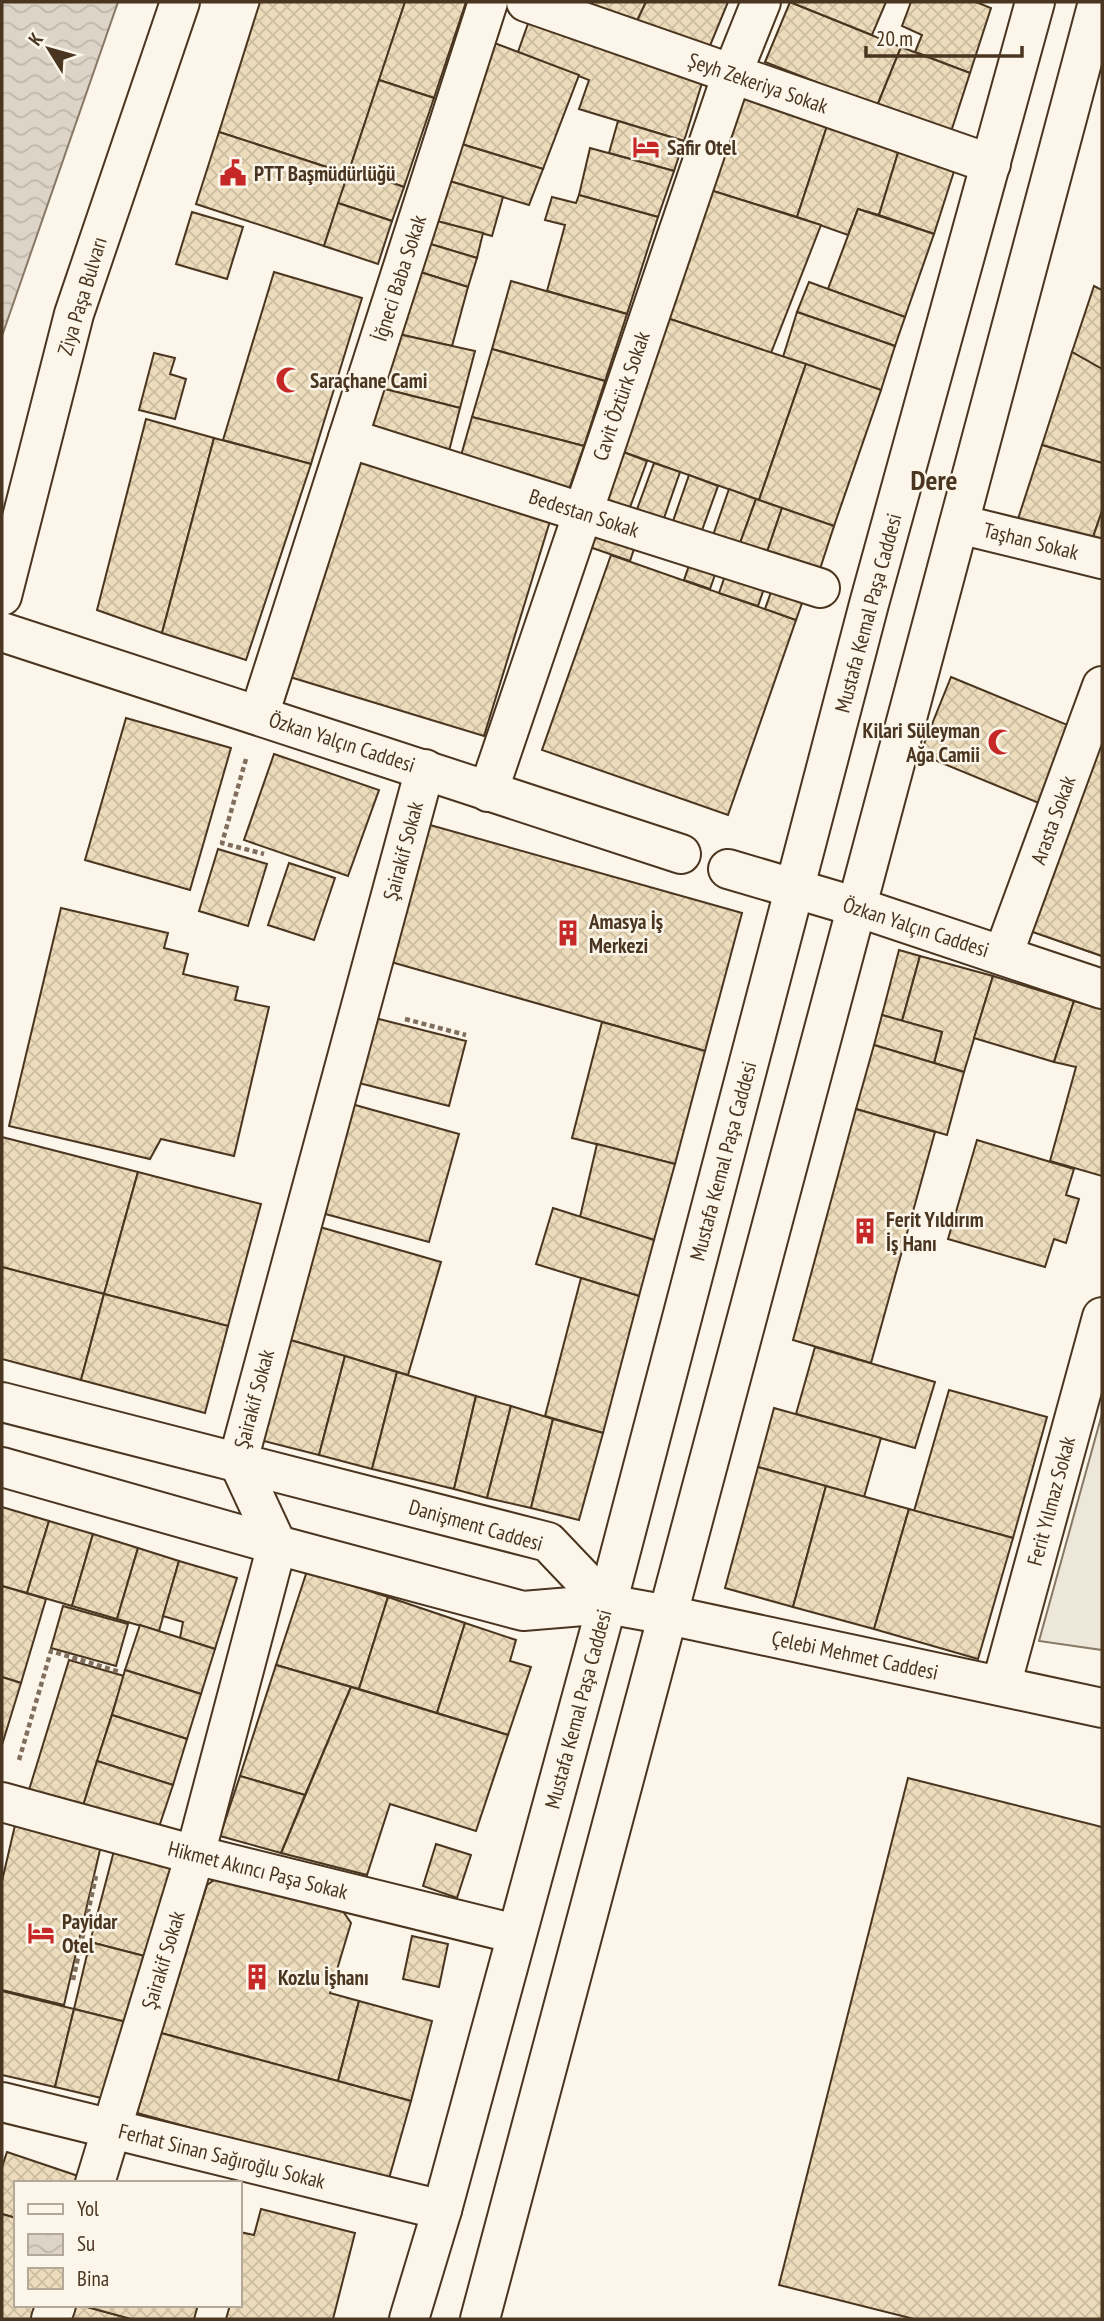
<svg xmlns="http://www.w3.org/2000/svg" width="1104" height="2321" viewBox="0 0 1104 2321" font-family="'PT Sans Narrow',sans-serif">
	<defs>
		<pattern id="water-waves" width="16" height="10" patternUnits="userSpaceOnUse" patternTransform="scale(1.75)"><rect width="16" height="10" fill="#dcd4c6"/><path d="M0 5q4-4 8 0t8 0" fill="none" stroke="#beb7aa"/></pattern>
		<pattern id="building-cross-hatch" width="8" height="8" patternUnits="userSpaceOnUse" patternTransform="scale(1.75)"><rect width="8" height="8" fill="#ecdcbc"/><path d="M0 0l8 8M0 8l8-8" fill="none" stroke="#ccbda1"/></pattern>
	</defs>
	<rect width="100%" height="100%" fill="#fbf6e9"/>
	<path fill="#ede7d9" stroke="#887966" stroke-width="2" d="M1102,1414V1650L1039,1641Z"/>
	<path fill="url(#water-waves)" stroke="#887966" stroke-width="2" d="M2,2H118L2,336Z"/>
	<g fill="url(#building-cross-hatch)" stroke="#4a3520" stroke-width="2">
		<path d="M260,2H405L348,174L219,132Z"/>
		<path d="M405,2H466L434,98L379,80Z"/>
		<path d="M586,2H646L636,23Z"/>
		<path d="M646,2H728L707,53L636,23Z"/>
		<path d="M790,2L901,47L877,106L765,62Z"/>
		<path d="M790,2H886L872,35Z"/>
		<path d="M911,2H976L991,8L970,73L915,52L922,35L902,26Z"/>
		<path d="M530,18L702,83L684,141L579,109L589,80L518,52Z"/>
		<path d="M489,41L579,75L543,169L458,143Z"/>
		<path d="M901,47L970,73L950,135L877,106Z"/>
		<path d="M379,80L434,98L404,187L350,168Z"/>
		<path d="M746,92L829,120L797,217L710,190Z"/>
		<path d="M829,120L901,143L879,215L858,209L848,235L797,217Z"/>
		<path d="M618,121L684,141L674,171L609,153Z"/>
		<path d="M219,132L348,174L324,246L196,204Z"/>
		<path d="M458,143L543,169L529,205L446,180Z"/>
		<path d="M901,143L957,162L934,234L879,215Z"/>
		<path d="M590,148L674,171L658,217L579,195Z"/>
		<path d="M350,168L404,187L392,221L338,203Z"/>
		<path d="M446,180L503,197L492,236L433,220Z"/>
		<path d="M710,190L821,225L771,353L664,317Z"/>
		<path d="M579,195L658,217L627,314L547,291L565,225L545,220L552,197L576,203Z"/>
		<path d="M338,203L392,221L378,264L324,246Z"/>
		<path d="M858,209L934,234L905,317L828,289Z"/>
		<path d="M192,212L243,227L227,279L176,264Z"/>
		<path d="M433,220L483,233L477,258L427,243Z"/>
		<path d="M427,243L477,258L468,287L417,271Z"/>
		<path d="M417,271L468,287L452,346L398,334Z"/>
		<path d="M274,272L362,298L311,464L223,440Z"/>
		<path d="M511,281L627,314L605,381L492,349Z"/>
		<path d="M809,282L905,317L895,346L797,312Z"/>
		<path d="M1094,286L1102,290V369L1072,352Z"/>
		<path d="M797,312L895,346L881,390L783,357Z"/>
		<path d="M664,317L806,364L759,500L615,449Z"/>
		<path d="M398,334L475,351L460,408L381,388Z"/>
		<path d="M492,349L605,381L584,446L472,417Z"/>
		<path d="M1072,352L1102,369V463L1042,445Z"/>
		<path d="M154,353L175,358L170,374L186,379L175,419L139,410Z"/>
		<path d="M806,364L881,390L834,526L759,500Z"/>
		<path d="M381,388L460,408L447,459L365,436Z"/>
		<path d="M472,417L584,446L568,492L460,459Z"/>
		<path d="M146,419L214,438L162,633L97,610Z"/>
		<path d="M214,438L311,464L246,660L162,633Z"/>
		<path d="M1042,445L1102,463V511L1091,543L1017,522Z"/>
		<path d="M615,449L647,461L629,510L597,499Z"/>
		<path d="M387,454L550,521L484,736L290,677L358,462L382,469Z"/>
		<path d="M654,463L680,472L663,521L636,512Z"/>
		<path d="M689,475L718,486L701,533L672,524Z"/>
		<path d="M729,489L756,499L739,546L712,538Z"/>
		<path d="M756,499L782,508L766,555L739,546Z"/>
		<path d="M782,508L834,526L819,572L766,555Z"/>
		<path d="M1102,511V546L1091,543Z"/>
		<path d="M603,525L638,537L630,561L581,544Z"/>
		<path d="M611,555L796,620L728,815L542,750Z"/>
		<path d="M692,557L718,566L710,589L684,580Z"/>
		<path d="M728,567L767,580L758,606L719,593Z"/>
		<path d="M775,581L806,592L796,620L765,609Z"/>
		<path d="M951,677L1070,726L1051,808L920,754Z"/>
		<path d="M126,718L231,748L190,890L85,860Z"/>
		<path d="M1102,718V956L1027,930Z"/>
		<path d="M1102,718V956L1027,930Z"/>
		<path d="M274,754L379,790L348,876L244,840Z"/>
		<path d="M430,825L742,913L705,1051L391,962Z"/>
		<path d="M218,849L267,864L248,926L199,911Z"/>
		<path d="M289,863L335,878L314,940L268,925Z"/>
		<path d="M61,908L168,933L164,948L188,954L183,974L238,987L235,1000L269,1007L234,1156L161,1139L150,1159L9,1126Z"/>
		<path d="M899,950L920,956L902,1021L882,1015Z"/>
		<path d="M920,956L993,976L964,1072L934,1063L942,1032L902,1021Z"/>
		<path d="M993,976L1074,1001L1054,1062L974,1038Z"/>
		<path d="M1074,1001L1102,1009V1176L1050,1161L1076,1067L1054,1062Z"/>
		<path d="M882,1015L942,1032L934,1063L874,1045Z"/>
		<path d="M375,1018L466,1041L449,1106L359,1083Z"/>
		<path d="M602,1022L705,1051L675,1164L572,1138Z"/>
		<path d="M874,1045L964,1072L947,1135L856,1109Z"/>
		<path d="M348,1103L459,1134L429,1242L318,1212Z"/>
		<path d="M856,1109L935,1132L871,1363L793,1340Z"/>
		<path d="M2,1137L138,1172L104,1294L2,1267Z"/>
		<path d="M977,1140L1074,1169L1066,1195L1079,1199L1066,1243L1054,1239L1045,1267L948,1239Z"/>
		<path d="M597,1144L675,1164L654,1240L580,1217Z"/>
		<path d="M138,1172L261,1204L228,1326L104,1294Z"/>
		<path d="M553,1208L654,1240L639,1296L536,1264Z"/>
		<path d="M313,1225L441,1262L408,1375L280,1337Z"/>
		<path d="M2,1267L104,1294L81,1380L2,1359Z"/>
		<path d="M581,1278L639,1296L603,1433L545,1416Z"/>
		<path d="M104,1294L228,1326L205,1413L81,1380Z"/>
		<path d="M280,1337L345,1356L319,1455L252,1438Z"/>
		<path d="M815,1347L935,1382L915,1448L796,1414Z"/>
		<path d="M345,1356L397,1372L372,1469L319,1455Z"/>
		<path d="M397,1372L476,1396L454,1489L372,1469Z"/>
		<path d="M949,1390L1047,1417L1013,1538L914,1511Z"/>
		<path d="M476,1396L511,1406L487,1498L454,1489Z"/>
		<path d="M511,1406L553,1419L531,1508L487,1498Z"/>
		<path d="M774,1408L881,1438L864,1497L758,1467Z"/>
		<path d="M553,1419L603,1433L579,1520L531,1508Z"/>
		<path d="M758,1467L826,1486L793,1607L725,1588Z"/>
		<path d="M826,1486L909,1509L874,1629L793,1607Z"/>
		<path d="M2,1507L49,1521L27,1593L2,1586Z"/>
		<path d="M909,1509L1013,1538L978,1659L874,1629Z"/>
		<path d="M49,1521L93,1534L72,1606L27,1593Z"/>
		<path d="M93,1534L138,1548L117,1619L72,1606Z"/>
		<path d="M138,1548L179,1561L159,1631L117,1619Z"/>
		<path d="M179,1561L237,1578L215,1649L180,1638L183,1622L163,1616Z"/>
		<path d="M307,1571L388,1597L359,1689L276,1665Z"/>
		<path d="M2,1586L46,1599L21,1683L2,1677Z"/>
		<path d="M388,1597L465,1623L437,1713L359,1689Z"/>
		<path d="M63,1606L128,1624L116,1666L51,1648Z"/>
		<path d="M465,1623L516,1640L510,1661L531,1667L508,1735L437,1713Z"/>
		<path d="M140,1625L215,1649L201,1694L125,1670Z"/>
		<path d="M69,1660L124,1676L83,1806L29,1790Z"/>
		<path d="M276,1665L351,1687L305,1795L240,1776Z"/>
		<path d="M125,1670L201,1694L187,1739L112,1715Z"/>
		<path d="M2,1677L21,1683L2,1745Z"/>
		<path d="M351,1687L508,1735L476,1831L390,1804L367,1875L281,1853Z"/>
		<path d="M112,1715L187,1739L173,1785L97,1761Z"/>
		<path d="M97,1761L173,1785L158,1830L83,1806Z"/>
		<path d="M240,1776L305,1795L281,1853L220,1836Z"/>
		<path d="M908,1778L1102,1827V2319H914L779,2285Z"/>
		<path d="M16,1821L102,1841L64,2005L2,1990V1881Z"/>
		<path d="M436,1844L471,1855L457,1898L423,1886Z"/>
		<path d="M115,1847L177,1863L152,1958L90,1942Z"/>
		<path d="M223,1874L340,1907L351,1923L330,1993L359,2001L338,2081L161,2033L207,1885Z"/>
		<path d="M412,1936L448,1944L439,1987L403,1979Z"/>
		<path d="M90,1942L152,1958L134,2024L74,2009Z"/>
		<path d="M2,1991L74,2009L55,2087L2,2075Z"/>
		<path d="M359,2001L432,2021L411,2101L338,2081Z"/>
		<path d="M74,2009L134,2024L114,2101L55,2087Z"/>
		<path d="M161,2033L411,2101L388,2182L137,2113Z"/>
		<path d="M7,2152L81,2177L79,2183H16V2218L2,2214V2167Z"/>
		<path d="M261,2209L355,2233L333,2319H226L230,2305H240V2232L254,2235Z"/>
		<path d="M2,2214L16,2218V2305H39L35,2319H2Z"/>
		<path d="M70,2305H80L131,2319H67Z"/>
		<path d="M80,2305H198L194,2319H131Z"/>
	</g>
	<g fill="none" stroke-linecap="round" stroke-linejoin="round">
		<g stroke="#4a3520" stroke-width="42">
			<g id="street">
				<path d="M526,2L991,164"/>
				<path d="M348,438L820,588"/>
				<path d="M959,524L1102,559"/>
				<path d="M259,715L488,2"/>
				<path d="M488,792L732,74L761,2"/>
				<path d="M1003,955L1102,686"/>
				<path d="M1001,1686L1102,1317"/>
				<path d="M2,1802L195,1855L516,1934"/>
				<path d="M2,2102L442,2210"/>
				<path d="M95,2183L195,1855L277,1545L238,1461L425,769"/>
				<path d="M51,2319L56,2305"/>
			</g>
		</g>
		<g stroke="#4a3520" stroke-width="42">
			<g id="secondary">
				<path d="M2,596L74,314L180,2"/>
				<path d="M2,632L681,854"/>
				<path d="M728,869L857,907L1102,989"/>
				<path d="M2,1402L548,1542L607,1604"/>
				<path d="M2,1467L277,1545L523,1611L607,1604L668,1615L1102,1708"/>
			</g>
		</g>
		<g stroke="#4a3520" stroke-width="42">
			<g id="primary">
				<path d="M409,2319L442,2210L607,1604L869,604L1035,2"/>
				<path d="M480,2319L1098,2"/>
			</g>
		</g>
		<g stroke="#7f6f5c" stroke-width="4.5" stroke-dasharray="5 3.5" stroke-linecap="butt">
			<path d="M246,759L222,843L264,854"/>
			<path d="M405,1019L466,1035"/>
			<path d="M19,1760L51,1651L120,1672"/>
			<path d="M73,1980L96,1876"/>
		</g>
		<use href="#street" stroke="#fbf6e9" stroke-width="38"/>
		<use href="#secondary" stroke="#fbf6e9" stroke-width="38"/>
		<use href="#primary" stroke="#fbf6e9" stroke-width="38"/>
	</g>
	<defs>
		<g id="hotel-bare" transform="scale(2.1)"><path d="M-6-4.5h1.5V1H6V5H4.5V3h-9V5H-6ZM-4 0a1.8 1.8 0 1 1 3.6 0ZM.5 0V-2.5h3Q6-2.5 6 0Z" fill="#c62828" stroke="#fbf6e9" stroke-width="2.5" paint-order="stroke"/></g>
		<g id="civic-bare" transform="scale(2.1)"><path d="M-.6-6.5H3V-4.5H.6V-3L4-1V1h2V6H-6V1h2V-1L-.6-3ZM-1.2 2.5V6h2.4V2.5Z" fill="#c62828" stroke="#fbf6e9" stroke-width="2.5" paint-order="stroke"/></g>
		<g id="mosque-bare" transform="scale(2.1)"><path d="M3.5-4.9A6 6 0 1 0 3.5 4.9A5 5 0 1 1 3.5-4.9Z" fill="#c62828" stroke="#fbf6e9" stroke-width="2.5" paint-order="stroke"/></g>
		<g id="building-bare" transform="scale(2.1)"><path d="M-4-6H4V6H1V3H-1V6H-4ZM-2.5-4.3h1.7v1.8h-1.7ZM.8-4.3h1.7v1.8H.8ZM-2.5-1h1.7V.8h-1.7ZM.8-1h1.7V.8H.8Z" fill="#c62828" stroke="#fbf6e9" stroke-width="2.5" paint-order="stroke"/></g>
	</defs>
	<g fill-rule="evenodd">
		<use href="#hotel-bare" x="646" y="147"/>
		<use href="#civic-bare" x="233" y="173"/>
		<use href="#mosque-bare" x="289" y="380"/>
		<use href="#mosque-bare" x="1001" y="742"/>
		<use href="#building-bare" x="568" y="933"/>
		<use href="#building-bare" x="865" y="1231"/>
		<use href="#hotel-bare" x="41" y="1933"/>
		<use href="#building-bare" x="257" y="1977"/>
	</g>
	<g text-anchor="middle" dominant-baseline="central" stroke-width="5" stroke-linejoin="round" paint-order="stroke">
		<g font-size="21" fill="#4a3520" stroke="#fbf6e9">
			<text transform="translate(758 83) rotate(19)">Şeyh Zekeriya Sokak</text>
			<text transform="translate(399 278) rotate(-72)">İğneci Baba Sokak</text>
			<text transform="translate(82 296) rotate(-73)">Ziya Paşa Bulvarı</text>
			<text transform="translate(621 396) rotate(-71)">Cavit Öztürk Sokak</text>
			<text transform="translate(584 513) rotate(18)">Bedestan Sokak</text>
			<text transform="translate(1031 541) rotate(14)">Taşhan Sokak</text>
			<text transform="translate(868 613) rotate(-75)">Mustafa Kemal Paşa Caddesi</text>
			<text transform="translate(342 742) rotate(18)">Özkan Yalçın Caddesi</text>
			<text transform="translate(1053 820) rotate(-70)">Arasta Sokak</text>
			<text transform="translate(403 851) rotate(-75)">Şairakif Sokak</text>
			<text transform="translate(916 927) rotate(18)">Özkan Yalçın Caddesi</text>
			<text transform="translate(723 1161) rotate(-75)">Mustafa Kemal Paşa Caddesi</text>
			<text transform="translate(254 1399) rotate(-75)">Şairakif Sokak</text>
			<text transform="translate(1051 1501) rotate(-75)">Ferit Yılmaz Sokak</text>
			<text transform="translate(476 1525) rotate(16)">Danişment Caddesi</text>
			<text transform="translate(855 1655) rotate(12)">Çelebi Mehmet Caddesi</text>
			<text transform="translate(578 1709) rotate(-75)">Mustafa Kemal Paşa Caddesi</text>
			<text transform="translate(258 1870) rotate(14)">Hikmet Akıncı Paşa Sokak</text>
			<text transform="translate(163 1960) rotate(-73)">Şairakif Sokak</text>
			<text transform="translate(222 2156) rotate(14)">Ferhat Sinan Sağıroğlu Sokak</text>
		</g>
		<g font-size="21" font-weight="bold" fill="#4a3520" stroke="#fbf6e9" text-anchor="start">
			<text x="667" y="147">Safir Otel</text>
			<text x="254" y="173">PTT Başmüdürlüğü</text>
			<text x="310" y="380">Saraçhane Cami</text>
			<text x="980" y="730" text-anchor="end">Kilari Süleyman<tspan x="980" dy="24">Ağa Camii</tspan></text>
			<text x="589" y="921">Amasya İş<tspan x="589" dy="24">Merkezi</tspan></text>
			<text x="886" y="1219">Ferit Yıldırım<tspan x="886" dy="24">İş Hanı</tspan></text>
			<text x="62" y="1921">Payidar<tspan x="62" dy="24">Otel</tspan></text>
			<text x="278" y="1977">Kozlu İşhanı</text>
		</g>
		<g font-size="28" font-weight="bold" fill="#4a3520" stroke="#fbf6e9">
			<text x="934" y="479">Dere</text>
		</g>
	</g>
	<rect width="1104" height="2321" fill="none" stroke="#4a3520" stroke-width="7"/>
	<rect x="14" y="2181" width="228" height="126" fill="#fbf6e9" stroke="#b4a999" stroke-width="2"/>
	<rect x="28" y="2204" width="35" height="10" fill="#fbf6e9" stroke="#b4a999" stroke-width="2"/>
	<text x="77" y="2216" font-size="21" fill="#4a3520">Yol</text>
	<rect x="28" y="2234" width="35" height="21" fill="url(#water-waves)" stroke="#b4a999" stroke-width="2"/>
	<text x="77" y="2251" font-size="21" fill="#4a3520">Su</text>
	<rect x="28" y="2268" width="35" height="21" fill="url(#building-cross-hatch)" stroke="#b4a999" stroke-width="2"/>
	<text x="77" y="2286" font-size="21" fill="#4a3520">Bina</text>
	<g transform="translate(49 49) rotate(307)" stroke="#fbf6e9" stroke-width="5" paint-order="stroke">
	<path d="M0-5L12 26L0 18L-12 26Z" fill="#4a3520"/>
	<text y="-10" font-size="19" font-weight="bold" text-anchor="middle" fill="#4a3520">K</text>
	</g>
	<path d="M866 46v10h156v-10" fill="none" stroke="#4a3520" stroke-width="3.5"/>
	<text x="876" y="46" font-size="21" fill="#4a3520" stroke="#fbf6e9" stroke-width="5" paint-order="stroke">20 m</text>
</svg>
